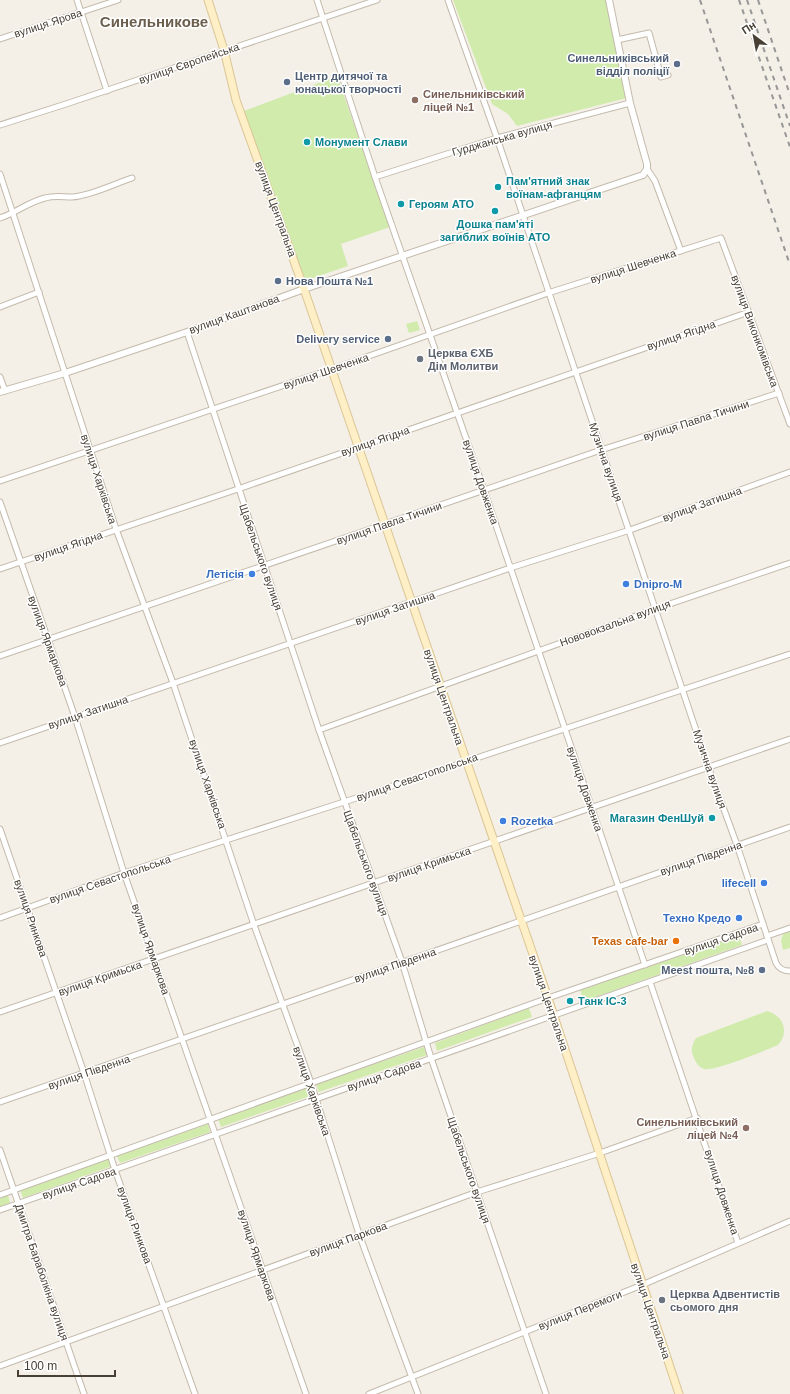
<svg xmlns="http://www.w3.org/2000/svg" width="790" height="1394" viewBox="0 0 790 1394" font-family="Arial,sans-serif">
	<rect width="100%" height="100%" fill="#f4f0e7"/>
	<g fill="#d1ebad">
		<path d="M453,0H608L627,98L517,126L508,114L492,104Z"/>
		<path d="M337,76L390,227L341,244L348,266L304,281L244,111Z"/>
		<path d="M417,321L420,330L409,333L406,324Z"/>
		<path d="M790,931V948L783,950L781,941L783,934Z"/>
		<path d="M739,936L742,945L584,1001L580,990Z"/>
		<path d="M529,1008L532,1017L437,1051L435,1043Z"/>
		<path d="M767,1011C783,1015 790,1032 778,1045C766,1050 715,1072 704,1069C699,1067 696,1063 694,1058C690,1050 692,1045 696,1038Z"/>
		<path d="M424,1047L427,1055L319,1092L316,1084Z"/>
		<path d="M307,1088L310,1096L221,1127L218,1119Z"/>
		<path d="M208,1124L210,1132L120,1163L117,1156Z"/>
		<path d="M109,1159L112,1166L23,1198L20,1190Z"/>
		<path d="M8,1195L10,1203L0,1207V1198Z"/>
	</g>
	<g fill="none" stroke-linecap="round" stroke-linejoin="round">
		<g stroke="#c4baac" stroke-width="7">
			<g id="minor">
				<path d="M77,0L107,91"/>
				<path d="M317,0L375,177L484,490L645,965"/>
				<path d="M448,0L497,138L708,766L737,845L776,963C779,969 783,971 790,971"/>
				<path d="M0,39L118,0"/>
				<path d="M617,40L649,33L661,77L668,75"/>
				<path d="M0,125L66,104L377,0"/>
				<path d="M647,169L655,181L681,251"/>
				<path d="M0,174L116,529L173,683L254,925L311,1083L359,1234L418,1394"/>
				<path d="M375,177L497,138L630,103"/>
				<path d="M0,218C16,213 28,202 45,198C55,195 63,197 72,197C90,196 114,184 132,178"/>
				<path d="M0,307L39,292"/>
				<path d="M187,332L319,730L402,962L431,1058L546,1394"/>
				<path d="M0,377L5,391"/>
				<path d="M0,481L332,369L548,293L721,238L790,424"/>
				<path d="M0,502L75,717L124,873L306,1394"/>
				<path d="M0,569L238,489L749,312"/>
				<path d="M0,656L601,450L779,393"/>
				<path d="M319,730L655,609L790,563"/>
				<path d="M0,743L510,568L630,530L790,472"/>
				<path d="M0,829L84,1073L115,1170L195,1394"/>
				<path d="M0,918L124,873L344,802L790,654"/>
				<path d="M767,936L790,928"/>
				<path d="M650,982L738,1243"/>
				<path d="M0,1012L790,739"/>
				<path d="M0,1102C264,1012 526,918 790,827"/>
				<path d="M0,1150L84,1394"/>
				<path d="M0,1195L548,998L763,924"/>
				<path d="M0,1210L768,940"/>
				<path d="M0,1366L477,1192L600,1153L697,1118"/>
				<path d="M369,1394L642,1285L790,1221"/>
			</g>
		</g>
		<g stroke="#c4baac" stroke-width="8">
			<path id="tertiary" d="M0,392L65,373L187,332L304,289L643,175L647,169V164L630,103L609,0"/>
		</g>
		<g stroke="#dac596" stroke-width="9">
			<path id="secondary" d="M208,0L224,50L236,100L304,289L548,998L679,1394"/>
		</g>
		<use href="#minor" stroke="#fff" stroke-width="5"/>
		<use href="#tertiary" stroke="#fff" stroke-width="6"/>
		<use href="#secondary" stroke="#ffefc6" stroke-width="7"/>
		<g stroke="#979797" stroke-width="2" stroke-dasharray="5 5" stroke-linecap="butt">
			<path d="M700,0L790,265"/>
			<path d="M739,0L790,147"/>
			<path d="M747,0L790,126"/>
			<path d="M758,0L790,95"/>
		</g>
	</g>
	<g fill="#5c6f8a" stroke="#fff" stroke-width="1.5">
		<circle cx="677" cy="64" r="4"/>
		<circle cx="287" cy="82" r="4"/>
		<circle cx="278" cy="281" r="4"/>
		<circle cx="388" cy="339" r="4"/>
		<circle cx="762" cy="970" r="4"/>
	</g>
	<g fill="#8d6e63" stroke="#fff" stroke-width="1.5">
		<circle cx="415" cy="100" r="4"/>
		<circle cx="746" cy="1128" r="4"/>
	</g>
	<g fill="#0f9aa8" stroke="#fff" stroke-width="1.5">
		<circle cx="307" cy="142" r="4"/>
		<circle cx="498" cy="187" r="4"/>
		<circle cx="401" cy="204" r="4"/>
		<circle cx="495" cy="211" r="4"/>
		<circle cx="712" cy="818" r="4"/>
		<circle cx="570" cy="1001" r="4"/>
	</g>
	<g fill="#6b7280" stroke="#fff" stroke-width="1.5">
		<circle cx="420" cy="359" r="4"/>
		<circle cx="662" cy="1300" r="4"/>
	</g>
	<g fill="#3f7fe0" stroke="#fff" stroke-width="1.5">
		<circle cx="252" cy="574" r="4"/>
		<circle cx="626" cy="584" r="4"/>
		<circle cx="503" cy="821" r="4"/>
		<circle cx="764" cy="883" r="4"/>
		<circle cx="739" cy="918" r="4"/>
	</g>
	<circle fill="#e8710a" stroke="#fff" stroke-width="1.5" cx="676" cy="941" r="4"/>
	<g text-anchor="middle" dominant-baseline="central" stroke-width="3" stroke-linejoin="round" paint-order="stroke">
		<g font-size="11" fill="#484035" stroke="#fff">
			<text transform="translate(48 23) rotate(-18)">вулиця Ярова</text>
			<text transform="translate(189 63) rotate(-19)">вулиця Європейська</text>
			<text transform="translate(502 138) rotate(-16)">Гурджанська вулиця</text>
			<text transform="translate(276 209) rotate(70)">вулиця Центральна</text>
			<text transform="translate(633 266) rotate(-18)">вулиця Шевченка</text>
			<text transform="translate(234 314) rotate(-20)">вулиця Каштанова</text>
			<text transform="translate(755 331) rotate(70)">вулиця Виконкомівська</text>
			<text transform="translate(681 335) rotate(-19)">вулиця Ягідна</text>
			<text transform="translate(326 371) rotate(-19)">вулиця Шевченка</text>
			<text transform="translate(696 420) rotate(-18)">вулиця Павла Тичини</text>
			<text transform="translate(375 441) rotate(-19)">вулиця Ягідна</text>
			<text transform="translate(606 462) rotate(71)">Музична вулиця</text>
			<text transform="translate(99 479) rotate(72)">вулиця Харківська</text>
			<text transform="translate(481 482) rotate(71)">вулиця Довженка</text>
			<text transform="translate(702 504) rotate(-20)">вулиця Затишна</text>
			<text transform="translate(389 523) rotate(-19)">вулиця Павла Тичини</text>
			<text transform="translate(68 546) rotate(-19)">вулиця Ягідна</text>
			<text transform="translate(261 557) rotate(71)">Щабельського вулиця</text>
			<text transform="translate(395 608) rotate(-19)">вулиця Затишна</text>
			<text transform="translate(615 623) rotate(-20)">Нововокзальна вулиця</text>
			<text transform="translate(48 641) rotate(70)">вулиця Ярмаркова</text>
			<text transform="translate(444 697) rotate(71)">вулиця Центральна</text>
			<text transform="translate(88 712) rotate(-19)">вулиця Затишна</text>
			<text transform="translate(710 769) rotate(71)">Музична вулиця</text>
			<text transform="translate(417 777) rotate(-19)">вулиця Севастопольська</text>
			<text transform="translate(208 784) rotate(71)">вулиця Харківська</text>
			<text transform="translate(585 789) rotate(71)">вулиця Довженка</text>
			<text transform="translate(701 858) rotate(-19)">вулиця Південна</text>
			<text transform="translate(366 863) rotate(70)">Щабельського вулиця</text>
			<text transform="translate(429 864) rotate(-19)">вулиця Кримьска</text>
			<text transform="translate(110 879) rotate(-19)">вулиця Севастопольська</text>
			<text transform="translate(31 918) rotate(71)">вулиця Ринкова</text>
			<text transform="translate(721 939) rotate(-19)">вулиця Садова</text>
			<text transform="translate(151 949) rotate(71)">вулиця Ярмаркова</text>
			<text transform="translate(395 965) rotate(-19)">вулиця Південна</text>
			<text transform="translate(100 978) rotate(-19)">вулиця Кримьска</text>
			<text transform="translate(549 1003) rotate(71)">вулиця Центральна</text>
			<text transform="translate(89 1072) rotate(-19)">вулиця Південна</text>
			<text transform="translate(384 1075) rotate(-19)">вулиця Садова</text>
			<text transform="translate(312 1091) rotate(71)">вулиця Харківська</text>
			<text transform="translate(469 1170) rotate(71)">Щабельського вулиця</text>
			<text transform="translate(79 1183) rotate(-19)">вулиця Садова</text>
			<text transform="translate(722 1192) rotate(72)">вулиця Довженка</text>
			<text transform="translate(135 1225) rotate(70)">вулиця Ринкова</text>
			<text transform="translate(348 1239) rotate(-20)">вулиця Паркова</text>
			<text transform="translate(257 1255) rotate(71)">вулиця Ярмаркова</text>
			<text transform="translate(42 1272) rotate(71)">Дмитра Бараболкіна вулиця</text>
			<text transform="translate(580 1310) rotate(-22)">вулиця Перемоги</text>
			<text transform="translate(651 1311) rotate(71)">вулиця Центральна</text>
		</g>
		<g font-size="11" font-weight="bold" fill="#4e5e75" stroke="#fff" text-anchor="end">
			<text x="669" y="58">Синельниківський<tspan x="669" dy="13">відділ поліції</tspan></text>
			<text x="295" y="76" text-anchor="start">Центр дитячої та<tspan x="295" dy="13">юнацької творчості</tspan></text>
			<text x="286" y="281" text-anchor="start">Нова Пошта №1</text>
			<text x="380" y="339">Delivery service</text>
			<text x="754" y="970">Meest пошта, №8</text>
		</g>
		<g font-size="11" font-weight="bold" fill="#785e54" stroke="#fff" text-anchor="start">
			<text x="423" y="94">Синельниківський<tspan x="423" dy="13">ліцей №1</tspan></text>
			<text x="738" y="1122" text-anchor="end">Синельниківський<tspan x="738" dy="13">ліцей №4</tspan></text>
		</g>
		<g font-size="11" font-weight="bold" fill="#0d838f" stroke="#fff" text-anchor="start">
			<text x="315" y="142">Монумент Слави</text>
			<text x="506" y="181">Пам'ятний знак<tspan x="506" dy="13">воїнам-афганцям</tspan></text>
			<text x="409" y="204">Героям АТО</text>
			<text x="495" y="224" text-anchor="middle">Дошка пам'яті<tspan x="495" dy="13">загиблих воїнів АТО</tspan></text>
			<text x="704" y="818" text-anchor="end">Магазин ФенШуй</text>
			<text x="578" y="1001">Танк ІС-3</text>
		</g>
		<g font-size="11" font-weight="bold" fill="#5b616d" stroke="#fff" text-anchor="start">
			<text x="428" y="353">Церква ЄХБ<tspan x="428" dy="13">Дім Молитви</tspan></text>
			<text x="670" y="1294">Церква Адвентистів<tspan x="670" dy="13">сьомого дня</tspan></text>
		</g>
		<g font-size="11" font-weight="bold" fill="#366cbe" stroke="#fff" text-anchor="end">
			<text x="244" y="574">Летісія</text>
			<text x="634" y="584" text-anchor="start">Dnipro-M</text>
			<text x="511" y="821" text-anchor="start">Rozetka</text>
			<text x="756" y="883">lifecell</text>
			<text x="731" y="918">Техно Кредо</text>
		</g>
		<g font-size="11" font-weight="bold" fill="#c56008" stroke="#fff" text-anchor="end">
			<text x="668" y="941">Texas cafe-bar</text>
		</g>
		<g font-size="15" font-weight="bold" fill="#6c5e4c" stroke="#fff">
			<text x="154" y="21">Синельникове</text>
		</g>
	</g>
	<g transform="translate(754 36) rotate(328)" stroke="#ffffff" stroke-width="3" paint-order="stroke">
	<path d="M0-3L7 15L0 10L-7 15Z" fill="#484035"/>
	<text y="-6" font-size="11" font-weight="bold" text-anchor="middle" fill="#484035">Пн</text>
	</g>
	<path d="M18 1370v6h97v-6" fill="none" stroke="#484035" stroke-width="2"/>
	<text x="24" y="1370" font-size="12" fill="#484035" stroke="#ffffff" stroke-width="3" paint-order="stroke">100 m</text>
</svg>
